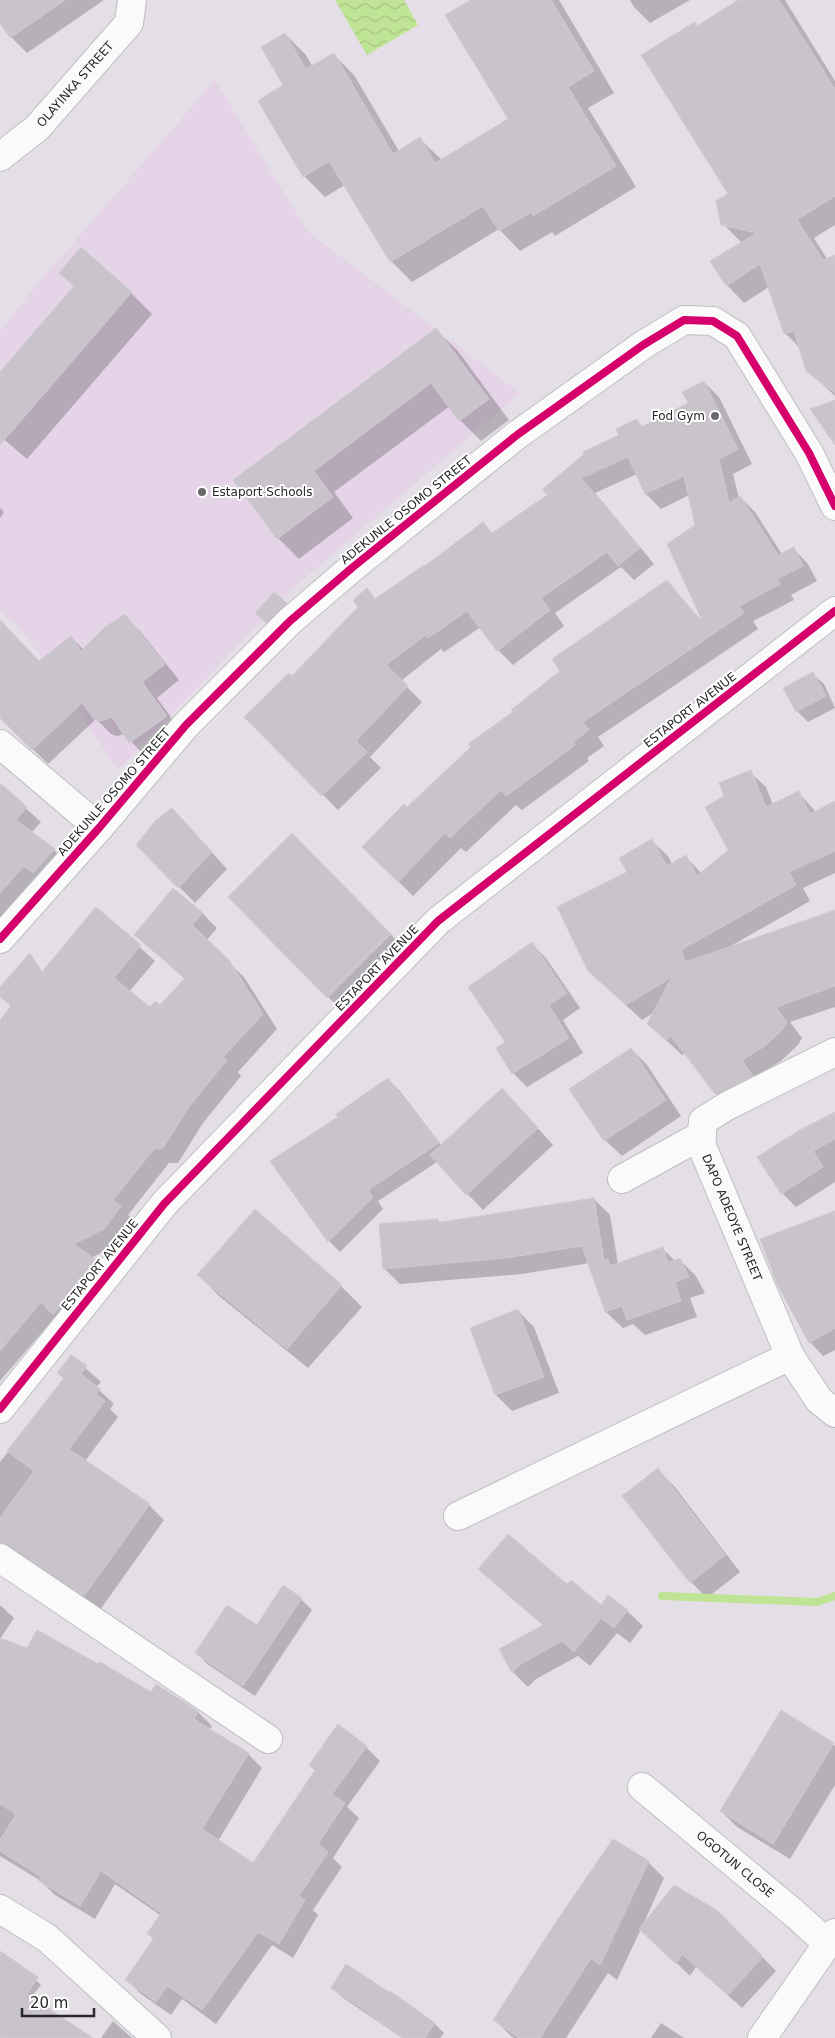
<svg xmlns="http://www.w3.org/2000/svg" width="835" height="2038" viewBox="0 0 835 2038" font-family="'DejaVu Sans',sans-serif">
	<defs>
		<pattern id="water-waves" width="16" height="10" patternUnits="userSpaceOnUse" patternTransform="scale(1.25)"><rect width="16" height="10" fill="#c0e495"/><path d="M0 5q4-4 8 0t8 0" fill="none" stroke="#a5c480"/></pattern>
	</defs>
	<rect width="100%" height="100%" fill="#e4dee6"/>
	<path fill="#e5d3e8" d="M215,80L308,232L520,393L290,591L118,770L34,646L19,627L0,612V332L29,294Z"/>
	<path fill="url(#water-waves)" d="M335,0H404L418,25L367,55Z"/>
	<g fill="#0003">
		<path d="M0,0H104L27,53L11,37L0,21Z"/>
		<path d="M474,0H559L614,93L588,108L636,187L555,236L552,232L520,251L499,229L412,282L391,261L345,185L325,197L304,176L285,86V34L306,55L313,67L333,54L354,75L399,151L420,139L442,160L509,120Z"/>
		<path d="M630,0H690L650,23L634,7Z"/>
		<path d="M740,0H785L835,81V225L814,238L827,259L835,257V396L807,370L801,349L785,333L769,287L744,303L727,285L742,243L723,224L729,194L695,23L698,27Z"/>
		<path d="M60,273L131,293L152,314L27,459L0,436V374L75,287Z"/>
		<path d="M436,330L457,350L509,420L481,441L460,420L450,406L334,492L353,518L299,559L278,538L235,480Z"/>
		<path d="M704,382L719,397L752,464L733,474L739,498L740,497L755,512L782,554L793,548L808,564L817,581L791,595L794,600L753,621L758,629L598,737L604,746L587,758L589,761L522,810L516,805L466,852L461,848L413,896L364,847L515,712L667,582L701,620L703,619L696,526L689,495L661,509L646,494L637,474L595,493L654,564L634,580L621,567L555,613L564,626L513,665L498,650L481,627L444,652L441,649L401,681L422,702L370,757L381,768L338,810L246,717L292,678L360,607L367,590L376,600L425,568L483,524L493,534L549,495L547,493L621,436L637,421L643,427L690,403Z"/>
		<path d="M0,508L4,512L0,518Z"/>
		<path d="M274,593L291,609L272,627L257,612Z"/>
		<path d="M125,616L140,631L179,680L157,698L181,731L146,757L124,734L117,736L111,734L96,719L48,764L0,717V626L40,662L71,637L84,650Z"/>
		<path d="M813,674L824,684L835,708L808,722L797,711Z"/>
		<path d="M750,772L766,787L773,805L799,793L816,812L835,802V873L803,888L810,901L729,947L835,912V1007L790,1022L802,1038L798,1045L781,1061L756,1076L767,1092L732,1109L716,1093L685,1053L682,1055L649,1024L655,1012L642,1020L589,971L629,873L652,841L668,856L672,864L686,857L702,874L729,850L725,797Z"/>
		<path d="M0,785L41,822L31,833L54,850L69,865L0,924Z"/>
		<path d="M172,809L227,869L195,903L138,845Z"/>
		<path d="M292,835L411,955L349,1018L229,897Z"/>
		<path d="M96,908L155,961L129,992L151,1009L160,1007L185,979L136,935L202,913L217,928L206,941L244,977L277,1029L238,1072L241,1076L203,1123L178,1163H169L128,1215L135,1221L119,1244L91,1258L110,1276L68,1329L56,1316L0,1381V1022L40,1016Z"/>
		<path d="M532,944L546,958L580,1008L563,1020L583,1053L527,1087L513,1073L507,1042Z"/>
		<path d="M631,1049L647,1065L681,1116L622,1156L605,1140L571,1090Z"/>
		<path d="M388,1079L399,1090L442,1146L518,1106L553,1145L483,1210L437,1162L378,1201L383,1209L340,1252L329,1241L271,1161L340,1117Z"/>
		<path d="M835,1113V1182L796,1207L782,1193Z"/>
		<path d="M594,1199L610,1215L618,1264L662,1248L675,1261L680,1260L696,1276L705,1293L690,1298L697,1317L645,1335L633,1324L623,1328L606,1312L590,1263L522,1274L400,1284L384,1268L380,1226L438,1221L441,1223Z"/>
		<path d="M255,1211L341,1286L362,1307L308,1368L219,1296L199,1275Z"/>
		<path d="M835,1212V1350L823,1356L810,1342Z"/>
		<path d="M518,1311L534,1327L559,1393L512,1411L496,1395L471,1329Z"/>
		<path d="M72,1356L101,1382L96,1387L114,1404L110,1409L118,1417L85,1461L149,1505L164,1520L100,1610L0,1550V1462L65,1379L59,1373Z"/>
		<path d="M658,1470L674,1486L740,1572L707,1598L691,1582Z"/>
		<path d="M495,1584L568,1586L601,1607L609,1597L627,1611L643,1626L630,1643L617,1633L590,1666L578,1656L536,1679L528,1687L513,1672L544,1626Z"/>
		<path d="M301,1599L312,1610L255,1696L207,1664L197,1653L257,1627Z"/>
		<path d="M0,1605L14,1618L0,1639L198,1712L212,1726L209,1730L248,1754L262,1768L218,1841L253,1864L366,1747L380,1761L347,1807L359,1818L333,1858L342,1867L313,1910L318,1915L293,1958L272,1945L216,2024L182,1999L171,2015L141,1994L127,1980L154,1940L148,1933L160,1915L115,1884L95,1919L55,1895L41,1881L0,1856Z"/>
		<path d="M781,1712L835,1746V1785L790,1859L737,1827L721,1811Z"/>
		<path d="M648,1862L664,1878L643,1925L718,1912L776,1971L742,2008L696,1967L690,1976L641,1929L617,1980L608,1973L566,2038H514L511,2036L495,2020Z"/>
		<path d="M0,1953L26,1971L41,1985L0,2036Z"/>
		<path d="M333,1988L391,1993L435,2024L444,2033L440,2038H402L342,1997Z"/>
		<path d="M113,2021L132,2038H101Z"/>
		<path d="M661,2023L684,2038H651Z"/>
	</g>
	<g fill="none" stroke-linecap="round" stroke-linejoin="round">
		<path stroke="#c0e495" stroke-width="8" d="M662,1596L817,1602L835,1596"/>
	</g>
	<g fill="#c9c4cb" stroke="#cfcad1">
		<path d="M0,0H65L10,38L0,23Z"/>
		<path d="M471,0H551L594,71L568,87L616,166L533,216L531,212L499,231L483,206L390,262L329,161L303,177L258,101L283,85L261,47L285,33L306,69L334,53L393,154L420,137L435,163L508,119L445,15Z"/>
		<path d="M738,0H779L835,89V196L797,220L823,260L835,255V393L806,371L794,331L784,334L760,264L726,286L710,261L757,233L721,225L716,201L728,194L641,55L695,22L697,26Z"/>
		<path d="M81,247L132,292L0,445V372L74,286L59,273Z"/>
		<path d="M436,328L489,399L459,421L431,383L314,471L333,497L277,539L233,480Z"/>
		<path d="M704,381L738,449L719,459L729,503L740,496L778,555L794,547L803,566L777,579L780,584L739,606L744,613L583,722L589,730L573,742L575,745L506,796L501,790L450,838L445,833L398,882L362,847L404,804L407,807L471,747L468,744L513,712L511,710L560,671L552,659L667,580L699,619L701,618L667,544L695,525L684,476L645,494L628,457L581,478L640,548L618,566L607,552L541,598L550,610L497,651L467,611L428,638L426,635L386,665L408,686L356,741L367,752L322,796L244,717L289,673L292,676L358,607L353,600L367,588L375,599L424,565L425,566L483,522L492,533L553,491L546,494L543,489L584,454L583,452L619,435L616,429L637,419L641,427L688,403L682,392Z"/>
		<path d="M835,400V445L810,409Z"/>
		<path d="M274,592L287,603L266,623L255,613Z"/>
		<path d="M125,614L165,664L142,682L167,716L129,743L112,717L101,721L94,719L82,703L32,750L0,718V620L39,661L71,636L81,651L105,627Z"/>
		<path d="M813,672L826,696L796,712L783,688Z"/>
		<path d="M751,770L766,807L799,791L810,814L835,801V851L789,872L796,885L681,950L686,962L835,910V986L776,1007L787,1022L782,1030L765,1046L742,1060L753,1076L715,1094L671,1036L666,1040L647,1024L672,977L626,1005L588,971L557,907L627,872L619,858L652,839L667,866L686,855L697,876L728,850L705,807L724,796L719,783Z"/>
		<path d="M0,783L27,807L16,820L55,849L33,873L24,866L0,893Z"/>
		<path d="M172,808L212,852L178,888L136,845L156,820Z"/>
		<path d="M292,833L391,934L327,998L228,897Z"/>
		<path d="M173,888L203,913L192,925L229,960L263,1014L223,1057L227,1060L188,1108L163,1148L154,1149L113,1200L121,1206L104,1229L74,1244L96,1260L53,1315L41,1302L0,1351V1020L11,1006L0,997V987L30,953L42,972L96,907L141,945L114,978L150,1007L155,1001L160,1005L185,978L134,935Z"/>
		<path d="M532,942L567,993L549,1005L569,1038L512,1074L496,1048L505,1042L468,987Z"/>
		<path d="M631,1048L666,1100L604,1141L569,1089Z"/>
		<path d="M388,1078L439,1143L368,1190L373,1197L328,1242L270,1161L338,1117L336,1114Z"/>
		<path d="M502,1088L538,1128L466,1195L430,1155Z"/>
		<path d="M835,1112V1139L813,1151L823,1167L781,1194L757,1157L800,1130Z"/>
		<path d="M594,1198L604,1261L608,1259L610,1266L663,1247L668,1263L680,1258L689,1277L675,1282L681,1301L627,1320L622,1306L605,1312L582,1246L505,1258L383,1269L379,1224L439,1219L435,1223Z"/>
		<path d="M255,1209L342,1285L287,1349L197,1275Z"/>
		<path d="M835,1211V1328L809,1343L777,1284L760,1239Z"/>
		<path d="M518,1309L544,1377L495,1395L470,1328Z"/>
		<path d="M71,1355L87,1366L81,1374L100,1389L96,1394L105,1401L69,1449L150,1504L84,1596L9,1545L0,1543V1518L34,1471L7,1451L64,1378L57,1373Z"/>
		<path d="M658,1468L725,1555L690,1583L622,1496Z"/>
		<path d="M508,1534L567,1584L571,1580L601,1605L608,1595L628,1610L614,1628L601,1618L574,1652L562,1641L521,1664L512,1673L499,1649L543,1625L478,1569Z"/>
		<path d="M283,1585L302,1598L243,1686L195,1653L227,1605L257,1625Z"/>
		<path d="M37,1630L98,1664L100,1662L151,1692L156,1684L198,1711L194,1719L249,1753L202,1829L253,1863L315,1770L309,1765L338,1724L367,1746L332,1794L345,1803L318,1844L328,1852L299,1896L305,1900L279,1944L258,1932L202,2010L167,1986L156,2002L125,1980L154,1938L147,1934L161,1913L101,1871L80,1906L39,1881L41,1877L0,1851V1840L16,1814L0,1804V1638L27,1648Z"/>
		<path d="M781,1710L834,1743L773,1844L720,1811Z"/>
		<path d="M613,1839L649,1861L600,1965L591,1958L540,2038H519L493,2020L556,1922Z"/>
		<path d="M674,1885L718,1911L763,1957L728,1995L682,1954L676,1964L639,1929Z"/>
		<path d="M0,1951L38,1977L27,1994L93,2038H0Z"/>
		<path d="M346,1964L389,1992L390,1991L435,2023L425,2038H402L372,2017L373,2016L331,1988Z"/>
	</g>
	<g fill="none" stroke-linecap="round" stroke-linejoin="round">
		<g stroke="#bfbfc0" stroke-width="30">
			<g id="minor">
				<path id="s1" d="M0,157L37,128L129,23L132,0"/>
				<path d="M0,744L99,828"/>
				<path d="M0,939L99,828L186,725L290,621L353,567L517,435L643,345L684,320L713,321L737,336L809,453L835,506"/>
				<path id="s2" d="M835,1052L727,1106L703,1121L701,1144L790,1356L819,1400L835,1413"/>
				<path d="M622,1179L702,1135"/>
				<path d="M0,1409L164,1204L438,921L835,611"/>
				<path d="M458,1516L790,1356"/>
				<path d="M0,1558L268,1739"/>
				<path id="s3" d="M642,1787L795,1914L827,1943"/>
				<path d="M0,1909L47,1938L157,2038"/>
				<path d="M762,2038L835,1933"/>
			</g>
		</g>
		<use href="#minor" stroke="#fbfafb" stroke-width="28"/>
		<g stroke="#fff" stroke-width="11">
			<g id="cycleway">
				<path d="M0,939L99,828L186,725L290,621L353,567L517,435L643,345L684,320L713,321L737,336L809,453L835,506"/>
				<path d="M0,1409L164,1204L438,921L835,611"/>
			</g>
		</g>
		<use href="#cycleway" stroke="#d6006c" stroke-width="8"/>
	</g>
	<g fill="#6a686a" stroke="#fff" stroke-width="2">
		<circle cx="715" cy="416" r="5"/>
		<circle cx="202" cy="492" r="5"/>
	</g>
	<g text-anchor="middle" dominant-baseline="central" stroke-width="4" stroke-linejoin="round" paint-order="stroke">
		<g font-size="12" fill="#282828" stroke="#fff">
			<text stroke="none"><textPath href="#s1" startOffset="105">OLAYINKA STREET</textPath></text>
			<text transform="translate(406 510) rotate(-39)">ADEKUNLE OSOMO STREET</text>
			<text transform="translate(690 710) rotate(-38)">ESTAPORT AVENUE</text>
			<text transform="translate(114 792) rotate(-49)">ADEKUNLE OSOMO STREET</text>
			<text transform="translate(377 968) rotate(-46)">ESTAPORT AVENUE</text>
			<text stroke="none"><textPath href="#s2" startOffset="252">DAPO ADEOYE STREET</textPath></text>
			<text transform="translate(100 1265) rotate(-51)">ESTAPORT AVENUE</text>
			<text stroke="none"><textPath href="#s3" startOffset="121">OGOTUN CLOSE</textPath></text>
		</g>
		<g font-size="12" fill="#282828" stroke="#fff" text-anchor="end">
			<text x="705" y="416">Fod Gym</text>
			<text x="212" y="492" text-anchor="start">Estaport Schools</text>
		</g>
	</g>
	<path d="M22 2008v8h72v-8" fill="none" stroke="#282828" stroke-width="2.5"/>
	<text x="30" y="2008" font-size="15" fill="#282828" stroke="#ffffff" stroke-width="4" paint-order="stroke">20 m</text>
</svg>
